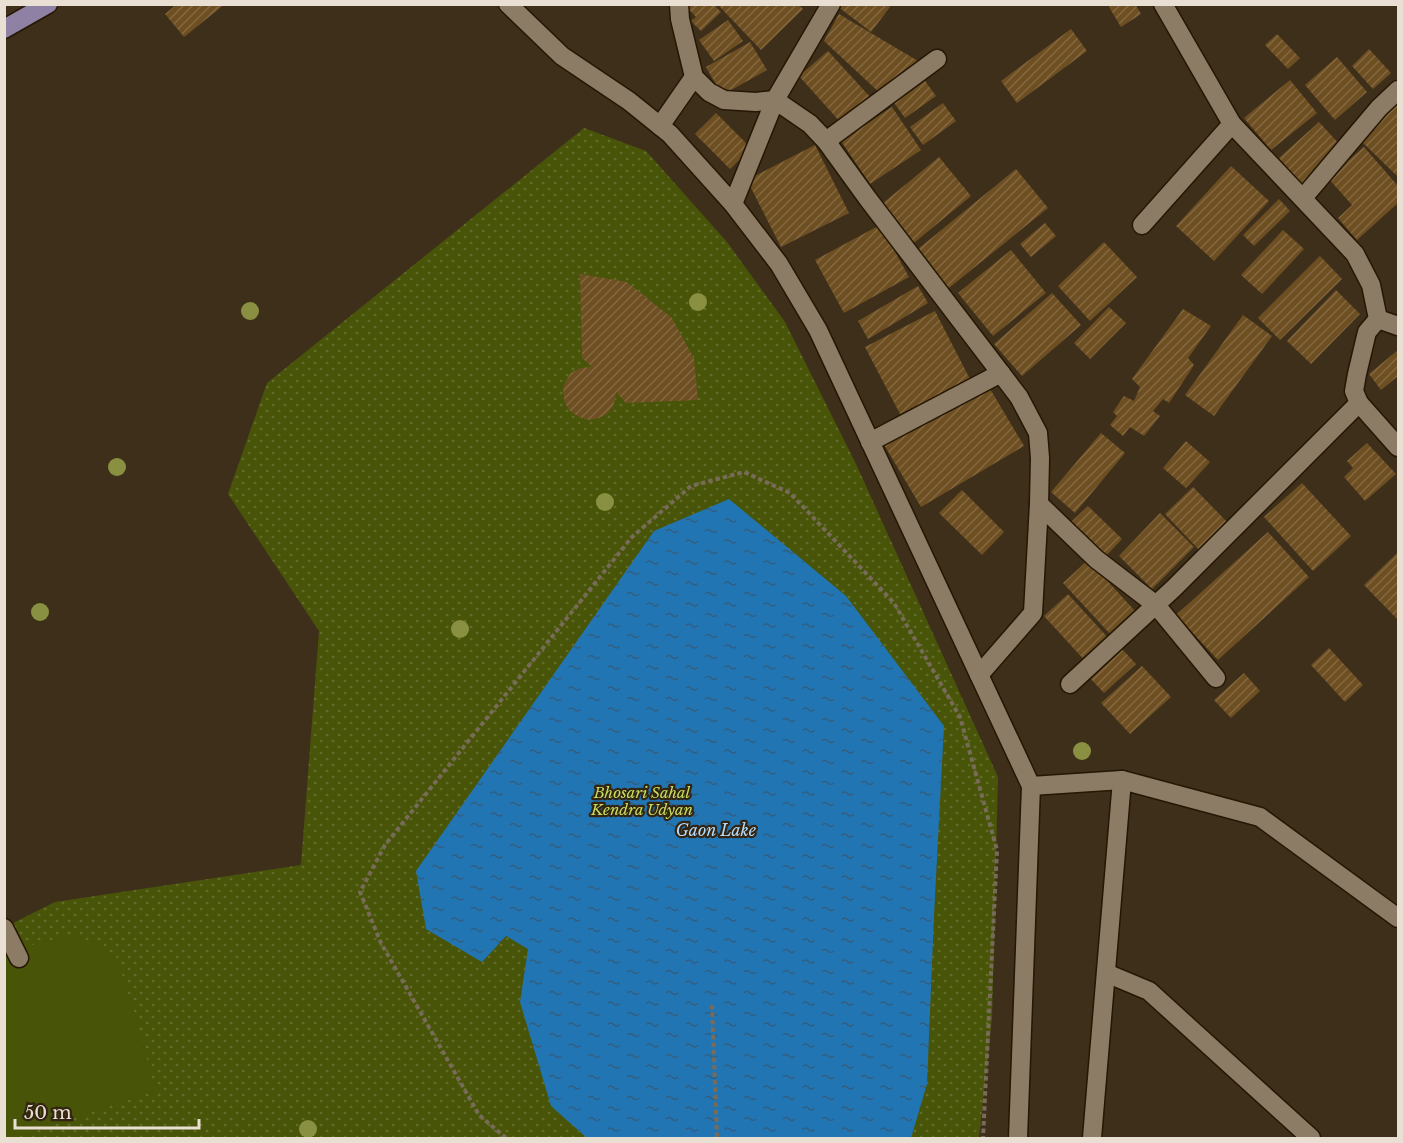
<svg xmlns="http://www.w3.org/2000/svg" width="1403" height="1143" viewBox="0 0 1403 1143" font-family="'Libre Baskerville',serif">
	<defs>
		<pattern id="green-dots" width="8" height="8" patternUnits="userSpaceOnUse" patternTransform="scale(1.5)"><rect width="8" height="8" fill="#485408"/><path d="M2 2h.1M6 6h.1" fill="none" stroke="#626c2b" stroke-width="1.8" stroke-linecap="round"/></pattern>
		<pattern id="water-ripples" width="26" height="14" patternUnits="userSpaceOnUse" patternTransform="scale(1.5)"><rect width="26" height="14" fill="#2275b3"/><path d="M2 4q2-2 4 0t4 0M15 11q2-2 4 0t4 0" fill="none" stroke="#325e7f"/></pattern>
		<pattern id="building-hatch" width="6" height="6" patternUnits="userSpaceOnUse" patternTransform="scale(1.5)"><rect width="6" height="6" fill="#6e4f22"/><path d="M-1 1l2-2M0 6l6-6M5 7l2-2" fill="none" stroke="#836841"/></pattern>
	</defs>
	<rect width="100%" height="100%" fill="#3e2f1b"/>
	<path fill="url(#green-dots)" d="M584,128L646,151L727,242L785,322L856,464L998,777L992,1018L979,1138H5V927L55,902L301,865L319,631L228,494L267,383Z"/>
	<path fill="#485408" d="M76,934L116,956L136,1017L155,1091L13,1138H5L4,952Z"/>
	<path fill="url(#water-ripples)" d="M729,499L846,596L944,726L934,915L927,1084L911,1138H587L551,1106L520,1002L528,949L506,936L482,962L426,929L416,871L654,531Z"/>
	<g fill="url(#building-hatch)">
		<path d="M177,4H225L184,37L165,14Z"/>
		<path d="M684,4H718L716,7L721,12L701,31L691,21L696,17Z"/>
		<path d="M721,4H798L803,9L761,50L719,6Z"/>
		<path d="M838,4H887L890,7L871,32L837,6Z"/>
		<path d="M1113,4H1135L1141,14L1121,27L1109,7Z"/>
		<path d="M839,14L918,61L882,95L824,41Z"/>
		<path d="M728,20L743,41L714,61L699,40Z"/>
		<path d="M1071,29L1087,51L1017,103L1001,81Z"/>
		<path d="M1277,34L1300,58L1288,69L1265,45Z"/>
		<path d="M750,42L767,70L722,95L706,67Z"/>
		<path d="M1369,49L1391,73L1373,89L1352,66Z"/>
		<path d="M828,51L871,98L842,124L799,76Z"/>
		<path d="M1337,57L1367,92L1335,120L1305,85Z"/>
		<path d="M923,78L936,96L905,118L892,100Z"/>
		<path d="M1290,80L1317,113L1271,150L1244,118Z"/>
		<path d="M1398,102V177L1361,141Z"/>
		<path d="M943,103L956,121L923,145L910,127Z"/>
		<path d="M892,107L921,150L870,184L841,141Z"/>
		<path d="M716,113L751,148L730,169L695,134Z"/>
		<path d="M1319,122L1342,147L1302,184L1279,158Z"/>
		<path d="M815,145L849,213L781,247L747,180Z"/>
		<path d="M1364,147L1398,186V203L1357,240L1338,218L1352,205L1328,178Z"/>
		<path d="M939,157L971,196L909,247L877,208Z"/>
		<path d="M1231,166L1269,201L1214,261L1176,226Z"/>
		<path d="M1016,169L1048,208L944,292L912,254Z"/>
		<path d="M1279,199L1290,211L1254,246L1243,235Z"/>
		<path d="M1045,223L1056,236L1031,257L1020,244Z"/>
		<path d="M880,225L909,277L844,313L815,260Z"/>
		<path d="M1283,230L1304,249L1262,294L1241,275Z"/>
		<path d="M1104,242L1137,277L1090,321L1058,286Z"/>
		<path d="M1011,250L1046,293L993,336L958,293Z"/>
		<path d="M1320,256L1342,279L1280,340L1258,318Z"/>
		<path d="M580,274L627,282L672,318L694,359L698,400L626,403L616,392L614,404L608,413L599,418L589,420L579,417L570,411L565,403L563,392L565,382L571,373L580,368L592,367L582,358Z"/>
		<path d="M918,286L928,303L868,339L858,321Z"/>
		<path d="M1336,290L1360,314L1311,364L1287,341Z"/>
		<path d="M1052,293L1081,325L1022,376L994,344Z"/>
		<path d="M1109,307L1126,323L1090,359L1074,343Z"/>
		<path d="M1183,309L1211,326L1188,358L1194,365L1169,403L1163,399L1153,411L1160,416L1144,436L1130,427L1123,436L1110,425L1117,416L1113,412L1124,396L1134,401L1140,387L1132,379Z"/>
		<path d="M935,311L970,379L900,414L865,347Z"/>
		<path d="M1243,315L1272,336L1214,416L1185,395Z"/>
		<path d="M1398,350V376L1381,390L1369,374Z"/>
		<path d="M986,382L1024,446L921,507L883,443Z"/>
		<path d="M1101,433L1125,453L1075,513L1051,492Z"/>
		<path d="M1186,441L1210,462L1186,488L1163,468Z"/>
		<path d="M1367,443L1396,474L1365,501L1344,477L1353,468L1347,461Z"/>
		<path d="M1302,483L1351,536L1313,571L1264,517Z"/>
		<path d="M1193,487L1230,525L1202,553L1165,514Z"/>
		<path d="M962,490L1004,532L982,555L939,513Z"/>
		<path d="M1088,506L1122,539L1105,557L1071,522Z"/>
		<path d="M1160,513L1194,547L1152,589L1119,556Z"/>
		<path d="M1268,532L1309,577L1218,660L1176,615Z"/>
		<path d="M1398,552V620L1364,585Z"/>
		<path d="M1088,560L1136,612L1111,635L1063,583Z"/>
		<path d="M1068,594L1111,641L1087,663L1044,616Z"/>
		<path d="M1121,648L1136,664L1104,693L1089,677Z"/>
		<path d="M1329,648L1363,685L1345,702L1311,665Z"/>
		<path d="M1142,666L1171,697L1130,734L1101,703Z"/>
		<path d="M1244,673L1260,691L1231,718L1214,700Z"/>
	</g>
	<g fill="none" stroke-linecap="round" stroke-linejoin="round">
		<g stroke="#241704" stroke-width="21">
			<g id="minor">
				<path d="M508,4L562,56L629,101L670,134L733,204L779,264L818,330L1031,786L1018,1138"/>
				<path d="M679,4L680,19L694,77L709,92L724,100L756,102L775,100L810,124L826,141L868,199L1019,397L1038,433L1040,458L1039,504L1096,559L1156,605L1216,678"/>
				<path d="M660,126L694,77"/>
				<path d="M826,141L937,59"/>
				<path d="M1303,198L1379,108L1398,90"/>
				<path d="M733,204L775,100L831,4"/>
				<path d="M1142,225L1232,124"/>
				<path d="M1378,319L1398,326"/>
				<path d="M1359,403L1398,447"/>
				<path d="M870,442L1001,373"/>
				<path d="M979,675L1033,613L1039,504"/>
				<path d="M1070,684L1174,588L1359,403L1354,391L1357,374L1367,332L1378,319L1371,285L1355,254L1232,124L1163,4"/>
				<path d="M1031,786L1122,780L1260,817L1398,918"/>
				<path d="M4,928L19,958"/>
				<path d="M1106,973L1149,991L1311,1138"/>
				<path d="M1092,1138L1122,780"/>
			</g>
		</g>
		<g stroke="#241704" stroke-width="21">
			<path id="primary" d="M4,29L48,4"/>
		</g>
		<g stroke="#786b59" stroke-width="4" stroke-dasharray="4.5 3" stroke-linecap="butt">
			<path d="M712,1005L717,1138"/>
			<path d="M506,1138L479,1115L381,943L360,892L385,845L632,537L691,486L744,472L790,493L894,603L960,717L997,850L983,1138"/>
		</g>
		<use href="#minor" stroke="#8d7c65" stroke-width="18"/>
		<use href="#primary" stroke="#8f81a3" stroke-width="18"/>
	</g>
	<g fill="#899042">
		<circle cx="698" cy="302" r="9"/>
		<circle cx="250" cy="311" r="9"/>
		<circle cx="117" cy="467" r="9"/>
		<circle cx="605" cy="502" r="9"/>
		<circle cx="40" cy="612" r="9"/>
		<circle cx="460" cy="629" r="9"/>
		<circle cx="1082" cy="751" r="9"/>
		<circle cx="308" cy="1129" r="9"/>
	</g>
	<g text-anchor="middle" dominant-baseline="central" stroke-width="4.5" stroke-linejoin="round" paint-order="stroke">
		<g font-size="15" font-style="italic" fill="#c6df61" stroke="#332511">
			<text x="642" y="792">Bhosari Sahal<tspan x="642" dy="17">Kendra Udyan</tspan></text>
		</g>
		<g font-size="16" font-style="italic" fill="#b5dbfd" stroke="#332511">
			<text x="716" y="830">Gaon Lake</text>
		</g>
	</g>
	<rect width="1403" height="1143" fill="none" stroke="#e9dfd3" stroke-width="12"/>
	<path d="M15 1119v9h184v-9" fill="none" stroke="#e9dfd3" stroke-width="3"/>
	<text x="24" y="1119" font-size="18" fill="#e9dfd3" stroke="#332511" stroke-width="4.5" paint-order="stroke">50 m</text>
</svg>
